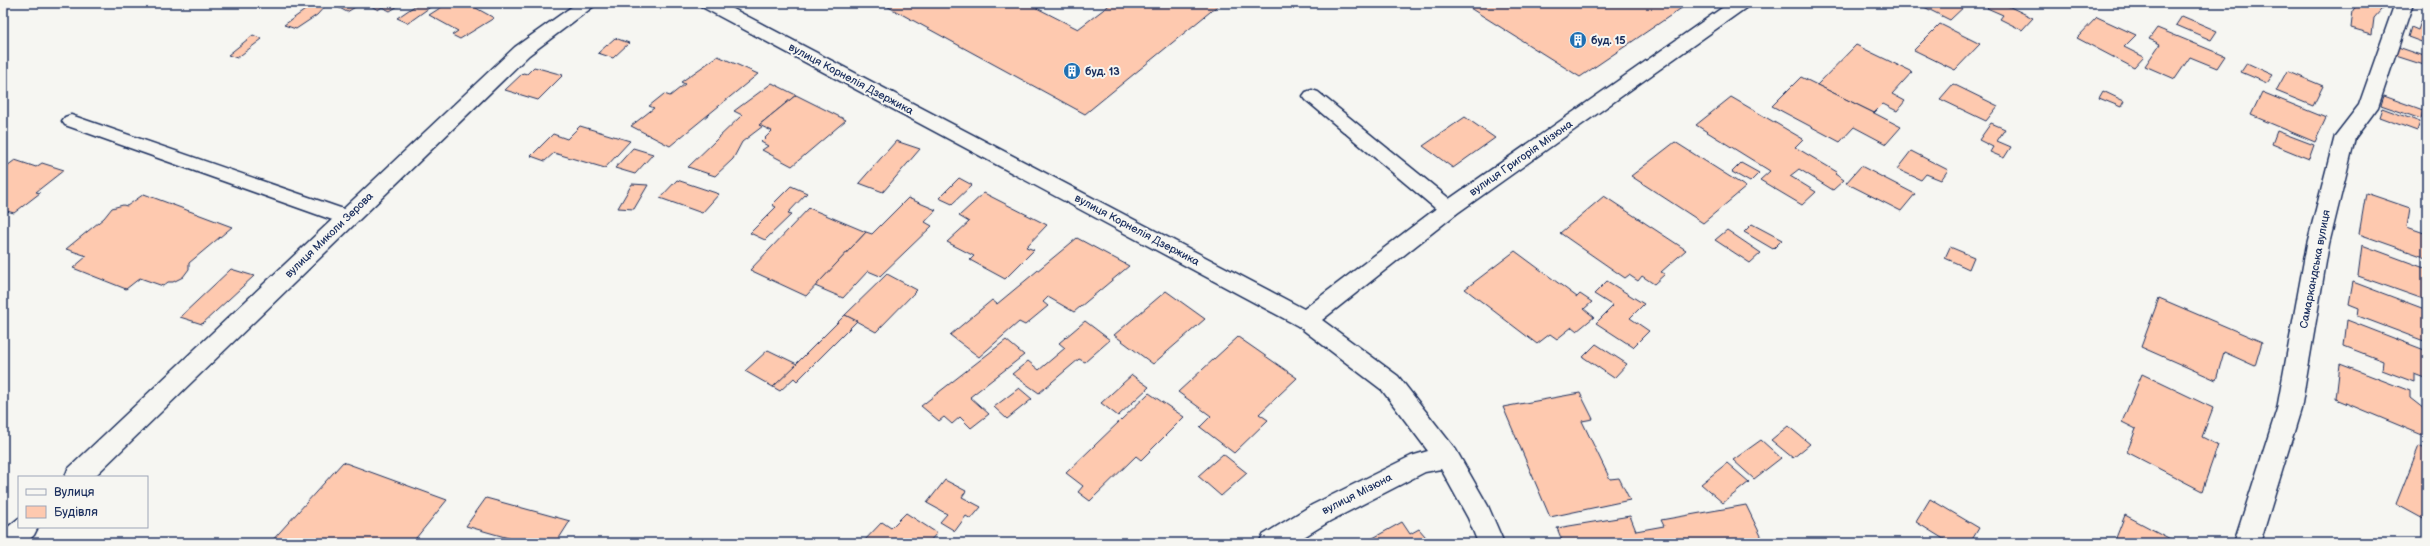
<svg xmlns="http://www.w3.org/2000/svg" width="2430" height="546" viewBox="0 0 2430 546" font-family="'Balsamiq Sans',sans-serif">
	<rect width="100%" height="100%" fill="#f6f6f2"/>
	<filter id="ink" filterUnits="userSpaceOnUse"><feTurbulence type="fractalNoise" baseFrequency=".025" numOctaves="2"/><feDisplacementMap in="SourceGraphic" scale="8" xChannelSelector="R" yChannelSelector="G"/><feConvolveMatrix kernelMatrix="1 2 1 2 8 2 1 2 1" color-interpolation-filters="sRGB"/></filter>
	<g filter="url(#ink)">
		<g fill="#fec9af" stroke="#1b2f5e">
			<path d="M315,3L326,5L317,15L296,29L284,25Z"/>
			<path d="M330,3H362L347,12Z"/>
			<path d="M366,3H403L390,11L382,7L378,10Z"/>
			<path d="M419,3H436L408,23L397,18Z"/>
			<path d="M448,3H467L494,18L460,39L452,35L458,31L429,15Z"/>
			<path d="M881,3H1027L1078,29L1112,3H1221L1085,114Z"/>
			<path d="M1462,3H1689L1580,77Z"/>
			<path d="M1916,3H1968L1950,20Z"/>
			<path d="M1992,3H2002L2033,18L2022,30L2000,19L2003,15L1987,8Z"/>
			<path d="M2360,3H2387L2374,18L2372,34L2351,28L2353,10Z"/>
			<path d="M2427,6V44L2408,37L2411,27L2418,30Z"/>
			<path d="M2182,16L2217,31L2211,40L2176,25Z"/>
			<path d="M2097,17L2136,35L2124,47L2144,57L2134,68L2077,38Z"/>
			<path d="M1940,24L1980,44L1955,70L1914,50Z"/>
			<path d="M2157,28L2225,56L2217,68L2190,57L2175,79L2145,66L2160,44L2149,39Z"/>
			<path d="M253,35L262,39L237,58L228,55Z"/>
			<path d="M615,38L629,43L613,58L598,53Z"/>
			<path d="M1856,45L1912,72L1892,94L1905,101L1897,111L1883,104L1874,113L1817,85Z"/>
			<path d="M2398,47L2427,57V66L2396,56Z"/>
			<path d="M718,56L758,74L670,146L631,126L654,108L649,106L664,94L670,96L685,84L681,82Z"/>
			<path d="M2247,63L2273,75L2267,83L2241,72Z"/>
			<path d="M534,67L563,75L538,100L505,90L523,73L527,74Z"/>
			<path d="M2287,71L2323,86L2313,106L2276,91Z"/>
			<path d="M1801,77L1874,113L1901,127L1886,144L1854,127L1840,142L1772,106Z"/>
			<path d="M772,83L796,95L759,125L763,126L742,142L733,159L715,176L688,167L742,115L734,111Z"/>
			<path d="M1953,84L1998,106L1986,121L1940,99Z"/>
			<path d="M2103,91L2124,101L2121,107L2099,98Z"/>
			<path d="M2262,92L2326,118L2315,142L2251,115Z"/>
			<path d="M796,95L846,120L792,166L762,150L768,146L761,142L772,131L759,125Z"/>
			<path d="M2384,96L2423,110L2421,119L2381,105Z"/>
			<path d="M1731,97L1803,139L1795,147L1837,172L1835,174L1844,180L1833,190L1799,169L1790,176L1816,192L1802,205L1760,180L1770,171L1696,125Z"/>
			<path d="M2382,108L2420,122L2417,131L2379,117Z"/>
			<path d="M1465,117L1495,138L1453,168L1423,146Z"/>
			<path d="M1991,123L2005,129L1997,141L2011,147L2004,158L1990,152L1993,147L1979,140Z"/>
			<path d="M580,126L630,141L605,168L554,153L545,161L531,156L553,134L567,139Z"/>
			<path d="M2277,131L2314,145L2309,159L2272,144Z"/>
			<path d="M896,141L920,149L883,192L859,183Z"/>
			<path d="M1675,142L1746,187L1703,223L1631,176Z"/>
			<path d="M633,148L653,154L635,174L615,168Z"/>
			<path d="M1911,151L1948,170L1941,180L1926,174L1921,180L1897,169Z"/>
			<path d="M15,160L36,167L42,163L64,170L36,192L40,193L14,213L3,210V169Z"/>
			<path d="M1741,163L1759,173L1750,182L1732,172Z"/>
			<path d="M1861,166L1915,194L1901,211L1846,183Z"/>
			<path d="M959,178L972,185L952,204L939,198Z"/>
			<path d="M677,180L719,194L702,213L660,198Z"/>
			<path d="M632,184L648,185L634,209L618,208Z"/>
			<path d="M791,186L807,193L788,213L792,214L765,240L750,233L776,207L772,205Z"/>
			<path d="M984,193L1047,225L1026,247L1034,250L1005,279L970,260L974,256L947,242L969,222L959,216Z"/>
			<path d="M2366,193L2410,208L2407,227L2427,234V258L2359,234Z"/>
			<path d="M144,194L232,227L189,263V269L183,277L173,282H168L163,286L140,278L126,289L73,268L87,256L66,249L104,218L112,208L123,205L127,206Z"/>
			<path d="M1604,196L1686,250L1661,272L1665,274L1654,284L1642,276L1638,281L1629,275L1625,278L1560,233Z"/>
			<path d="M908,198L936,210L925,222L932,226L880,276L868,271L843,298L815,286L866,232L872,234Z"/>
			<path d="M809,208L866,232L806,296L750,270Z"/>
			<path d="M1752,224L1782,240L1773,249L1744,232Z"/>
			<path d="M1727,230L1761,253L1750,263L1715,240Z"/>
			<path d="M1077,238L1129,266L1074,312L1048,297L1043,302L1048,306L1025,325L1019,322L979,357L950,335L992,300L997,304Z"/>
			<path d="M2362,245L2427,269L2426,300L2358,276Z"/>
			<path d="M1950,247L1974,257L1969,269L1945,258Z"/>
			<path d="M1515,251L1577,297L1580,294L1592,302L1584,309L1594,317L1577,331L1572,327L1557,339L1550,334L1537,344L1465,289Z"/>
			<path d="M231,269L254,276L202,324L180,317Z"/>
			<path d="M887,274L917,290L876,332L845,315Z"/>
			<path d="M1607,281L1644,304L1630,318L1649,331L1633,347L1596,323L1613,306L1594,294Z"/>
			<path d="M2353,282L2427,310V333L2425,332L2424,341L2358,316L2359,308L2349,304Z"/>
			<path d="M1166,291L1205,319L1153,364L1114,335Z"/>
			<path d="M2159,298L2262,342L2255,366L2224,352L2216,380L2141,347Z"/>
			<path d="M845,315L857,321L797,381L794,378L780,391L773,387Z"/>
			<path d="M2347,320L2427,351V379L2414,374V382L2382,370L2383,361L2344,346Z"/>
			<path d="M1085,321L1110,340L1085,362L1079,359L1039,393L1012,374L1028,361L1039,370L1065,348L1059,343Z"/>
			<path d="M1238,337L1297,378L1259,414L1268,420L1234,453L1200,427L1211,416L1178,392Z"/>
			<path d="M1006,340L1024,355L970,397L989,414L971,428L960,417L952,424L944,417L939,421L921,406Z"/>
			<path d="M1596,344L1627,364L1614,378L1583,357Z"/>
			<path d="M768,350L797,364L773,387L745,371Z"/>
			<path d="M2340,364L2410,391V398L2424,409L2427,391V437L2336,399Z"/>
			<path d="M2142,374L2213,408L2202,437L2218,445L2202,491L2127,452L2136,429L2122,422Z"/>
			<path d="M1132,375L1149,387L1118,416L1101,403Z"/>
			<path d="M1019,388L1032,399L1007,419L994,407Z"/>
			<path d="M1149,393L1184,417L1141,460L1136,456L1090,501L1078,492L1083,486L1066,473Z"/>
			<path d="M1580,393L1593,419L1582,421L1610,479L1619,478L1630,500L1550,517L1503,407Z"/>
			<path d="M1788,426L1810,444L1793,458L1771,440Z"/>
			<path d="M1761,440L1781,458L1754,479L1733,460Z"/>
			<path d="M2419,446L2427,450V521L2396,504Z"/>
			<path d="M1223,454L1247,473L1221,496L1198,476Z"/>
			<path d="M343,462L447,500L412,543H270Z"/>
			<path d="M1727,463L1749,482L1723,503L1701,484Z"/>
			<path d="M945,480L966,491L962,497L981,507L971,519L966,516L955,531L940,522L947,514L927,503Z"/>
			<path d="M486,498L570,521L556,543H526L466,526Z"/>
			<path d="M1930,499L1979,528L1970,543H1950L1916,522Z"/>
			<path d="M1746,505L1762,538L1733,543H1563L1557,528L1630,516L1636,531L1664,526L1661,520Z"/>
			<path d="M906,513L937,533L928,543H862L882,522L891,528Z"/>
			<path d="M2125,515L2178,543H2114Z"/>
			<path d="M1402,522L1410,534L1419,529L1431,543H1364Z"/>
		</g>
		<g fill="none" stroke-linecap="round" stroke-linejoin="round">
			<g stroke="#1b2f5e" stroke-width="3">
				<g id="service">
					<path d="M1312,90L1318,92L1456,204L1459,209L1456,214L1449,216L1442,214L1306,100L1303,96L1306,92Z"/>
					<path d="M71,115L355,213L358,218L355,223L348,225L341,223L65,125L62,121L65,117Z"/>
				</g>
			</g>
			<g stroke="#1b2f5e" stroke-width="3">
				<g id="minor">
					<path d="M577,3H598L529,55L94,477H65L68,469L515,47Z"/>
					<path d="M699,3H722L1304,309L1442,204L1729,3H1750L1747,7L1456,214L1322,320L1398,376L1456,450L1488,506L1504,543H1478L1468,518L1441,469L1425,472L1330,521L1294,543H1259L1263,535L1312,505L1411,456L1428,451L1382,390L1298,326L702,7Z"/>
					<path d="M2395,3H2413L2378,107L2355,138L2329,244L2301,409L2260,543H2234L2277,409L2307,244L2335,136L2359,105Z"/>
					<path d="M19,518V527H38L34,535L26,543H3V531Z"/>
				</g>
			</g>
			<use href="#service" fill="#f6f6f2" fill-rule="evenodd"/>
			<use href="#minor" fill="#f6f6f2" fill-rule="evenodd"/>
		</g>
	</g>
	<defs>
		<g id="building-disc" transform="scale(0.9)"><circle r="9.5" fill="#1f6fb2" stroke="#f6f6f2"/><path d="M-4-6H4V6H1V3H-1V6H-4ZM-2.5-4.3h1.7v1.8h-1.7ZM.8-4.3h1.7v1.8H.8ZM-2.5-1h1.7V.8h-1.7ZM.8-1h1.7V.8H.8Z" fill="#fff"/></g>
	</defs>
	<g fill-rule="evenodd">
		<use href="#building-disc" x="1578" y="40"/>
		<use href="#building-disc" x="1072" y="71"/>
	</g>
	<g text-anchor="middle" dominant-baseline="central" stroke-width="4" stroke-linejoin="round" paint-order="stroke">
		<g font-size="11" font-weight="bold" fill="#1b2f5e" stroke="#f6f6f2" text-anchor="start">
			<text x="1591" y="40">буд. 15</text>
			<text x="1085" y="71">буд. 13</text>
		</g>
		<g font-size="11" fill="#1b2f5e" stroke="#f6f6f2">
			<text transform="translate(851 79) rotate(28)">вулиця Корнелія Дзержика</text>
			<text transform="translate(1521 158) rotate(-35)">вулиця Григорія Мізюна</text>
			<text transform="translate(1137 230) rotate(28)">вулиця Корнелія Дзержика</text>
			<text transform="translate(329 235) rotate(-44)">вулиця Миколи Зерова</text>
			<text transform="translate(2315 269) rotate(-79)">Самаркандська вулиця</text>
			<text transform="translate(1357 494) rotate(-27)">вулиця Мізюна</text>
		</g>
	</g>
	<rect width="2430" height="546" fill="none" stroke="#f6f6f2" stroke-width="16"/>
	<rect x="8" y="8" width="2414" height="530" fill="none" stroke="#1b2f5e" stroke-width="1.5" filter="url(#ink)"/>
	<rect x="18" y="476" width="130" height="52" fill="#f6f6f2" stroke="#9ea6b7"/>
	<rect x="26" y="489" width="20" height="6" fill="#f6f6f2" stroke="#9ea6b7"/>
	<text x="54" y="496" font-size="12" fill="#1b2f5e">Вулиця</text>
	<rect x="26" y="506" width="20" height="12" fill="#fec9af" stroke="#9ea6b7"/>
	<text x="54" y="516" font-size="12" fill="#1b2f5e">Будівля</text>
</svg>
